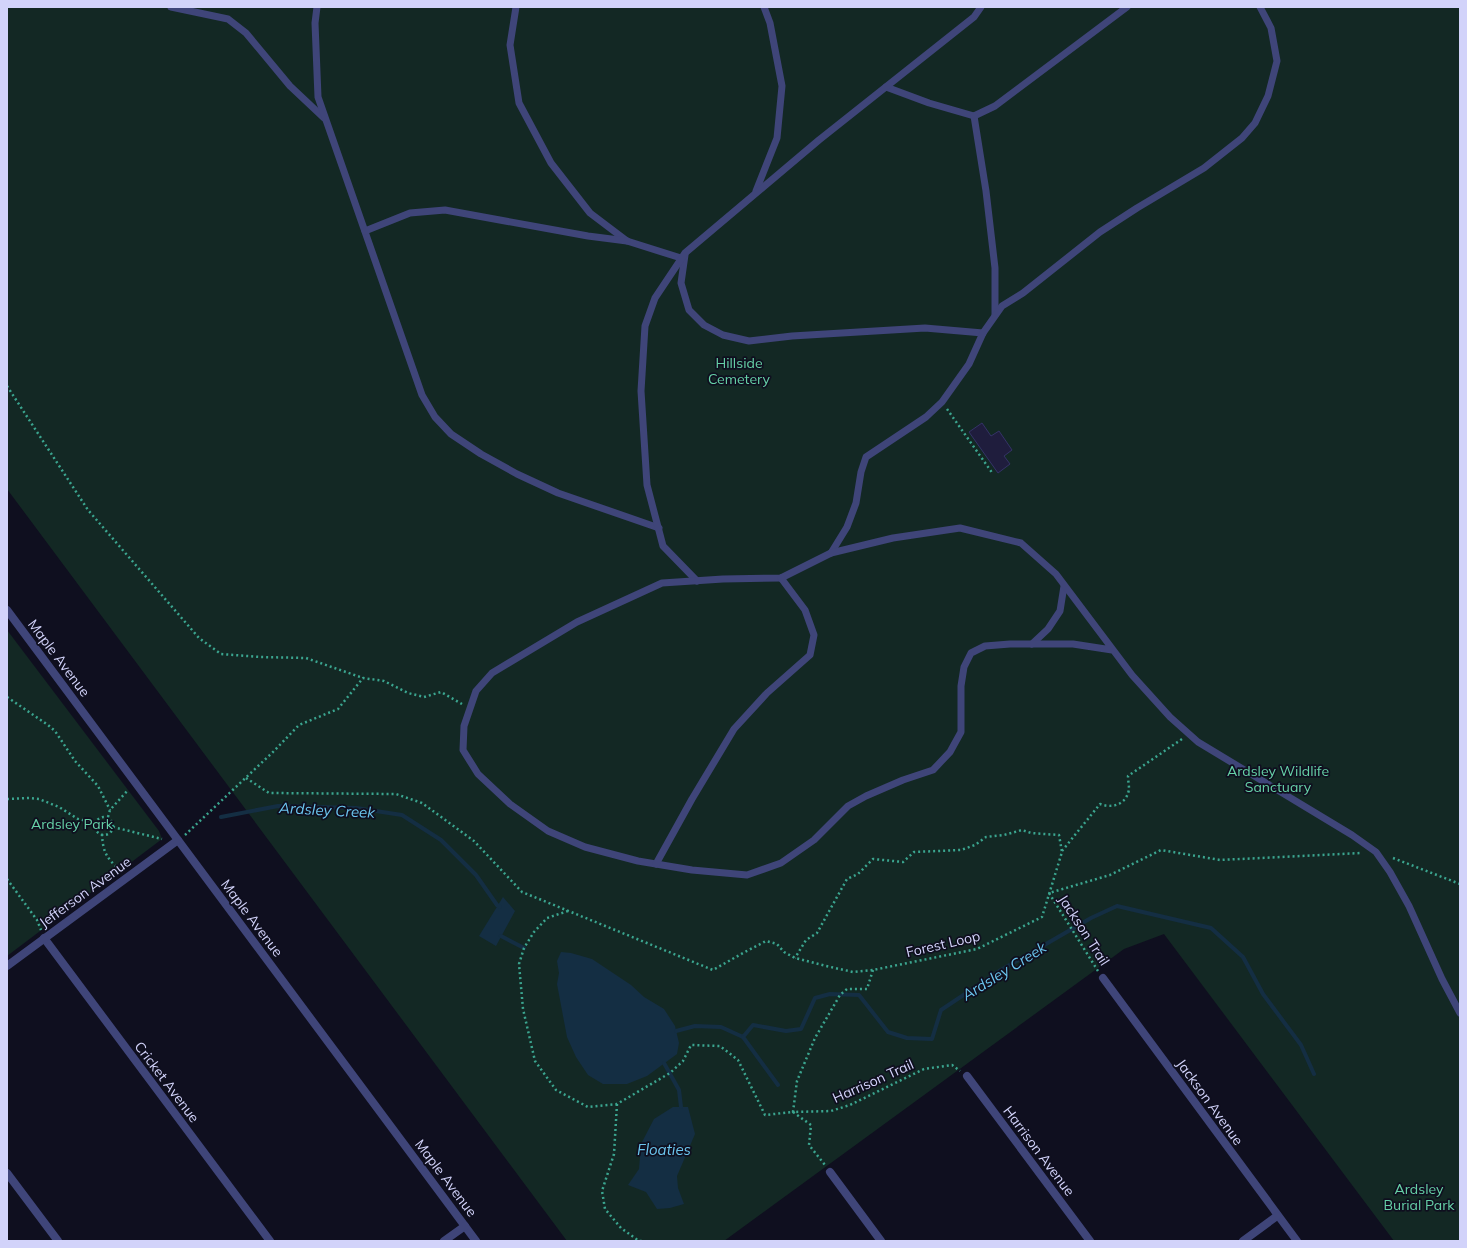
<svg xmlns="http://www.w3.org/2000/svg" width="1467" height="1248" viewBox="0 0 1467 1248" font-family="Mulish,sans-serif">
	<rect width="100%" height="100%" fill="#0f0f1f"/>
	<g fill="#132824">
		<path d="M7,7H1460V1241H1394L1164,934L1124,949L724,1241H567L7,489Z"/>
		<path d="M7,630L159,831L162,839L7,956Z"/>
	</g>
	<g fill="#142e43">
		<path d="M503,897L515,911L496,946L479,936Z"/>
		<path d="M561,952L571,953L592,959L631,985L644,997L664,1009L675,1026L679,1043L677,1054L647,1076L627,1084H603L588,1075L576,1057L567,1037L557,984L559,973L557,961Z"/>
		<path d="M673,1107H688L695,1134L677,1176L678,1188L684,1204L670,1208L657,1209L646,1192L628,1185L639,1169L641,1144L654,1119Z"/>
	</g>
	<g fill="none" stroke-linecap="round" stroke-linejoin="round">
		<g stroke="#142e43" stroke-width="4">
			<path d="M221,817L278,806L356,808L402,815L441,840L476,875L497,905L500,907"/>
			<path d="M501,936L524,948"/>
			<path d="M676,1031L695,1026L721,1027L743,1037L753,1025L786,1031L801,1029L815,998L830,994L859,995L888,1032L907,1038L932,1039L941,1010L1001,970L1091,918L1117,906L1211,928L1243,957L1263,994L1301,1045L1314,1074"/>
			<path d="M743,1037L778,1085"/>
			<path d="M664,1063L679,1090L681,1107"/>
		</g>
	</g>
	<path fill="#1f1d3d" stroke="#343267" d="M982,423L991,436L999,431L1012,450L1004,456L1010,464L998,473L969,432Z"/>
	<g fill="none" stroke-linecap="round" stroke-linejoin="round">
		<g stroke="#3ba58f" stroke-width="2.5" stroke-dasharray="2 3" stroke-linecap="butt">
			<path d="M7,386L88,510L199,638L221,654L260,657L306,658L363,678"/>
			<path d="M947,409L993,474"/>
			<path d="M7,697L48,725L55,731L75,761L98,786L110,810"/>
			<path d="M246,778L269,793L396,794L422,803L474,841L522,892L713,970L743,953L766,941L777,944L784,952L795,958L826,966L853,972L873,970L977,949L1042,917L1062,852L1059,835L1031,833L1022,830L1004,835L986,837L975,845L961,850L914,852L903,862L873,859L858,874L847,879L817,933L806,940L795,958"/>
			<path d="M7,799L29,798L39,799L59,807L78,819L96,823"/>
			<path d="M108,817L110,810L128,790"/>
			<circle cx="104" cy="826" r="9"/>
			<path d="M113,827L162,839"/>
			<path d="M102,834C103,854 107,857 120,871"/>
			<path d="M185,835L273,752L299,725L338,709L363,678L384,681L408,693L424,697L441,692L462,704"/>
			<path d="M1062,851L1100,804C1113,809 1127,804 1129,789C1129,785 1128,780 1128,776L1182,739"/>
			<path d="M1393,858L1460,884"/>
			<path d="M7,879L37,920L41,930"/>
			<path d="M568,911L547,918L534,932L524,948L519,964L523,1009L535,1061L556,1090L588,1107L617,1104L670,1073L683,1061L691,1045L720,1046L738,1060L765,1115L793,1112L811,1125L809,1145L825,1165"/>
			<path d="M873,970L867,989H847L840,995L815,1038L797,1081L793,1112L831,1111L850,1105L924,1069L952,1065L960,1071"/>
			<path d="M1098,971L1049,893L1110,875L1161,850L1220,860L1361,853"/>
			<path d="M617,1104L614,1154L602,1191L605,1209L621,1228L639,1241H644"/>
		</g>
		<g stroke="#3f4579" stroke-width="7">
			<path d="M171,7L228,19L246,33L290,86L324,118"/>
			<path d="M317,7L315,23L318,97L422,395L435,417L451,434L481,454L517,474L558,493L659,528"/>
			<path d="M516,7L510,45L519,103L551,163L590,213L627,241L681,258"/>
			<path d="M886,87L929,103L974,116L995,106L1127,7"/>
			<path d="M974,116L986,191L995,268V315"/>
			<path d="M756,191L777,138L782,86L770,23L764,7"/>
			<path d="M365,231L410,213L445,210L588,236L627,241"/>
			<path d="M685,255L681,283L689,310L704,325L723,335L749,341L792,336L925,328L983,333"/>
			<path d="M831,553L847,527L856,503L861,472L866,457L926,417L942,402L969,364L983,333L1002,306L1023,293L1100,232L1137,208L1204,168L1242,138L1255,123L1268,96L1277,61L1271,28L1260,7"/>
			<path d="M697,581L663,546L647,485L641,391L645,326L655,298L685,253L819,140L974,17L981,7"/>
			<path d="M1032,644L1048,629L1060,611L1064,586"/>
			<path d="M1112,650L1073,644H1010L985,646L971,653L964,667L961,686V732L950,752L933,770L903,780L866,796L848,806L814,840L781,863L747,875L692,870L638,861L585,847L548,831L510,804L478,774L463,750L464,726L476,691L492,673L577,622L662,583L723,579L781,578L831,553L893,538L960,528L1021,543L1056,574L1132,675L1170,717L1198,742L1352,835L1376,852L1390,872L1409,906L1442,979L1460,1013"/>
			<path d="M656,864L692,799L734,729L767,693L810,655L814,635L805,610L781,578"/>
		</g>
		<g stroke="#3f4579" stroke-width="8">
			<path d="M7,610L476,1241"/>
			<path d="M44,938L270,1241"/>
			<path d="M7,966L178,840"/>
			<path d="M1103,978L1297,1241"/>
			<path d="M967,1076L1090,1241"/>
			<path d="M830,1172L881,1241"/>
			<path d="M7,1173L58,1241"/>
			<path d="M444,1241L465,1226"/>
			<path d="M1243,1241L1277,1216"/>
		</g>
	</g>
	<g text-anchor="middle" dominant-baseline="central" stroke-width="3.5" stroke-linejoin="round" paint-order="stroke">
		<g font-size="14" fill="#66d1a7" stroke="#0f0f1f">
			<text x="739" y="363">Hillside<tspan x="739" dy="16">Cemetery</tspan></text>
			<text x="1278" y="771">Ardsley Wildlife<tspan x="1278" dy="16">Sanctuary</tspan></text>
			<text x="72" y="824">Ardsley Park</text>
			<text x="1419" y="1189">Ardsley<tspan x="1419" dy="16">Burial Park</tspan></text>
		</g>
		<g font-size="14" fill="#d2d3fa" stroke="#0f0f1f">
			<text transform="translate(59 658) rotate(53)">Maple Avenue</text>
			<text transform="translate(85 892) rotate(-36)">Jefferson Avenue</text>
			<text transform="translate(252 918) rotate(53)">Maple Avenue</text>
			<text transform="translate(1084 930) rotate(57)">Jackson Trail</text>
			<text transform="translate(943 944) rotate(-13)">Forest Loop</text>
			<text transform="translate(873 1081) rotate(-24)">Harrison Trail</text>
			<text transform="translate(167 1082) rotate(53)">Cricket Avenue</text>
			<text transform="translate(1210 1102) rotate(54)">Jackson Avenue</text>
			<text transform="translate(1039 1151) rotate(53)">Harrison Avenue</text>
			<text transform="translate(446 1178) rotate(53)">Maple Avenue</text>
		</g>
		<g font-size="15" font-style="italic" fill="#6bc5ee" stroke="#0f0f1f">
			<text transform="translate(327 810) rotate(3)">Ardsley Creek</text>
			<text transform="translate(1004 971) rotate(-32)">Ardsley Creek</text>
			<text x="664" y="1149">Floaties</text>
		</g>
	</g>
	<rect width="1467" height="1248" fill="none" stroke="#d2d3fa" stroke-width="16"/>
</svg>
